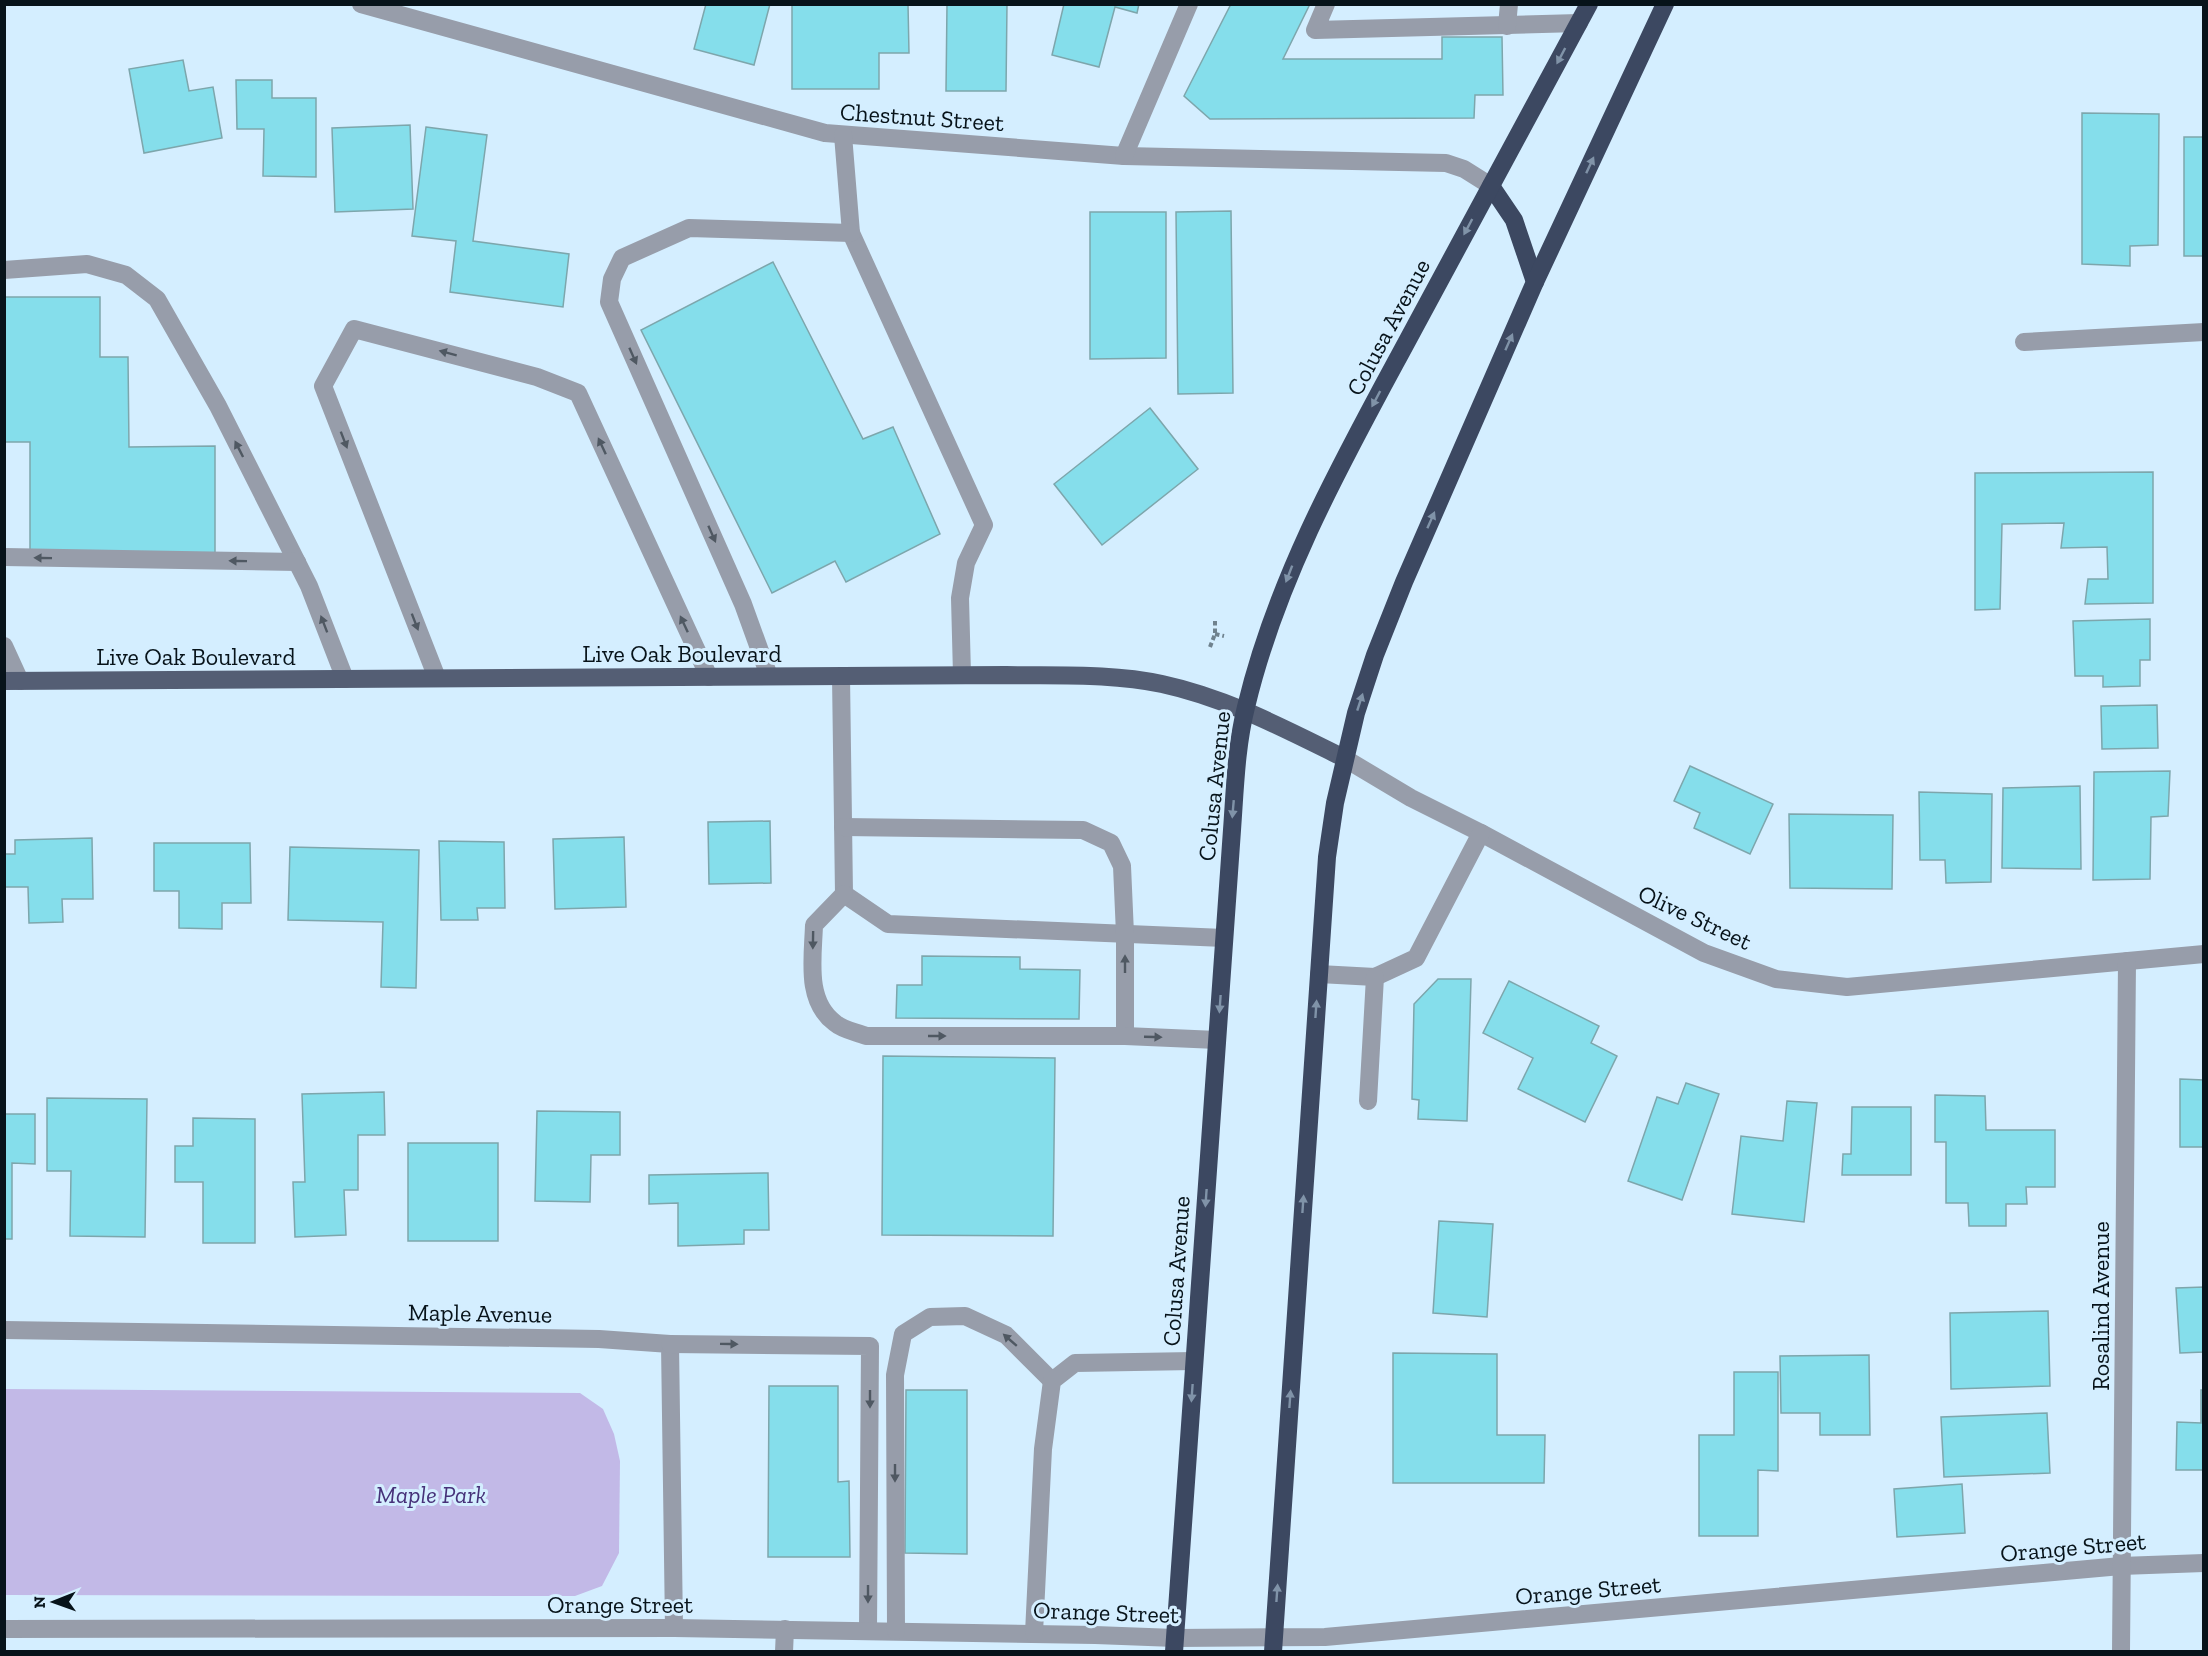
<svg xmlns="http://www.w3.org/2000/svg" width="2208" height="1656" viewBox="0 0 2208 1656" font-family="'Zilla Slab',serif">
	<rect width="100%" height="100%" fill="#d4eeff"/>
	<path fill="#c2b9e7" d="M5,1389L580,1393L603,1409L614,1434L620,1461L619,1553L602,1586L575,1596L5,1595Z"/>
	<g fill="#85deeb" stroke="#7da6ac" stroke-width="1.5">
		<path d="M706,4H770L754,65L694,49Z"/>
		<path d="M792,4H908L909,53H879V89H792Z"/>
		<path d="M947,4H1007L1006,91H946Z"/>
		<path d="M1064,4H1139L1137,13L1115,7L1099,67L1052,55Z"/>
		<path d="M1231,4H1310L1283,59H1442V37H1502L1503,95H1475L1474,118L1210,119L1184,96Z"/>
		<path d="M183,60L189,91L213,87L222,138L144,153L129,69Z"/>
		<path d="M236,80H272V98H316V177L263,176L264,129H237Z"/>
		<path d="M2082,113L2159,114L2158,245L2130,246V266L2082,264Z"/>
		<path d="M410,125L413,209L335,212L332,128Z"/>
		<path d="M426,127L487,135L473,241L569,254L563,307L450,292L456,241L412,236Z"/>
		<rect x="2184" y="137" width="20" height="119"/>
		<path d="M1231,211L1233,393L1178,394L1176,212Z"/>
		<path d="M1090,212H1166V358L1090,359Z"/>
		<path d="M773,262L863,439L893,427L940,534L846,582L835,561L772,593L641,330Z"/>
		<path d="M4,297H100V357H128L129,447L215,446V553L30,554V442H4Z"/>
		<path d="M1150,408L1198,469L1102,545L1054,484Z"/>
		<path d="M2153,472V603L2085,604L2088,579H2108L2107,547L2061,548L2064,523L2002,524L2000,609L1975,610V473Z"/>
		<path d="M2150,619V660H2140V686L2103,687V676H2075L2073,621Z"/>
		<path d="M2157,705L2158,748L2102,749L2101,706Z"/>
		<path d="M1690,766L1773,804L1750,854L1694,828L1700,813L1674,801Z"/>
		<path d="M2170,771L2168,816L2151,817L2150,879L2093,880L2094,772Z"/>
		<path d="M2080,786L2081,869L2002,868L2003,788Z"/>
		<path d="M1919,792L1992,794L1991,882L1946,883L1945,860H1920Z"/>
		<path d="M1789,814L1893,815L1892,889L1790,888Z"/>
		<path d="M770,821L771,883L709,884L708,822Z"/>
		<path d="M624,837L626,907L555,909L553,839Z"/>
		<path d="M92,838L93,899H62L63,922L29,923L28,887H4V854H15V840Z"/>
		<path d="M439,841L504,842L505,908H477L478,920H441Z"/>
		<path d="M154,843H250L251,903H222V929L179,928V891H154Z"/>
		<path d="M290,847L419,850L416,988L381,987L383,922L288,920Z"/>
		<path d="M922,956L1020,957V969L1080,970L1079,1019L896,1018L897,985H922Z"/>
		<path d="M1438,979H1471L1467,1121L1418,1119L1419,1100L1412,1099L1414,1004Z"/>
		<path d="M1509,981L1599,1026L1591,1043L1617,1056L1585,1122L1518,1089L1533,1058L1483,1033Z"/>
		<path d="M883,1056L1055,1058L1053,1236L882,1235Z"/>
		<path d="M2180,1079L2204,1080V1147H2180Z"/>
		<path d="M1686,1083L1719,1094L1682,1200L1628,1181L1657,1097L1678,1104Z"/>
		<path d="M384,1092L385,1135H358V1190H344L346,1235L295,1237L293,1182H305L302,1094Z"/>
		<path d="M1935,1095L1985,1096L1986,1130H2055V1187H2026L2027,1204H2006V1226H1969L1968,1203H1946V1142H1935Z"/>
		<path d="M47,1098L147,1099L145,1237L70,1236L71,1171H47Z"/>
		<path d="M1787,1101L1817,1103L1804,1222L1732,1214L1741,1136L1783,1141Z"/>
		<path d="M1852,1107H1911V1175H1842L1843,1154H1851Z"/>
		<path d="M537,1111L620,1112V1155H591L590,1202L535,1201Z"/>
		<path d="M4,1114H35V1164L12,1163V1239H4Z"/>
		<path d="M193,1118L255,1119V1243H203V1182H175V1146H193Z"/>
		<rect x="408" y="1143" width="90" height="98"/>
		<path d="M768,1173L769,1230H744V1244L678,1246V1203L649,1204V1175Z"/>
		<path d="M1439,1221L1493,1224L1487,1317L1433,1313Z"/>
		<path d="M2204,1287V1352L2180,1353L2176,1288Z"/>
		<path d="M2048,1311L2050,1386L1951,1389L1950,1313Z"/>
		<path d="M1393,1353L1497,1354V1435H1545L1544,1483H1393Z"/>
		<path d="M1869,1355L1870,1435H1820V1413H1781L1780,1356Z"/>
		<path d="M1734,1372H1778V1471L1758,1470V1536H1699V1435H1734Z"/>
		<path d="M769,1386H838V1482L849,1481L850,1557H768Z"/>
		<path d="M906,1390H967V1554L905,1553Z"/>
		<path d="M2201,1390H2204V1470H2176L2177,1422L2201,1423Z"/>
		<path d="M2047,1413L2050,1473L1944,1477L1941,1417Z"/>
		<path d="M1962,1484L1965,1533L1897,1537L1894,1489Z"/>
	</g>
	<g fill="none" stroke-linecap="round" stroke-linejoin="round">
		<g stroke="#6f828e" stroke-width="4" stroke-dasharray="4.5 3" stroke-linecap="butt">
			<path d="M1215,634L1224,636"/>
			<path d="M1210,647L1215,634V620"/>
		</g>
		<g stroke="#979daa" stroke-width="18">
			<path d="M361,4L825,133L1124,156L1446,163L1464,169L1491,186"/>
			<path d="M1326,4L1315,30L1579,23"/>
			<path d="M1507,26L1509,4"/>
			<path d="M843,135L851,233L984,525L966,563L960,598L962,675"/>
			<path d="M1124,156L1189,4"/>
			<path d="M4,270L87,264L126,275L157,299L218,406L309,586L345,679"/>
			<path d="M2024,342L2204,332"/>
			<path d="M4,557L297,562"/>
			<path d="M4,646L20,681"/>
			<path d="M769,676L743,604L609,302L612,279L622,258L689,228L851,233"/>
			<path d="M841,676L844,894L888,924L1224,938"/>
			<path d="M437,678L323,386L354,329L537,377L578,393L709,677"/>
			<path d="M1344,758L1411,798L1481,833L1704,953L1776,979L1847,987L2204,954"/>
			<path d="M843,827L1083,830L1111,843L1122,866L1125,934V1036"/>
			<path d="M844,894L814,925C813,958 805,1001 835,1023C843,1030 856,1032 866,1036H1125L1217,1040"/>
			<path d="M1319,974L1375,977L1416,958L1481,833"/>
			<path d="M1368,1101L1375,977"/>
			<path d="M4,1330L599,1339L670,1344L674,1628"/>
			<path d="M670,1344L870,1346L868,1631"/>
			<path d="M4,1629L674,1628L1095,1635L1175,1638L1325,1637L2121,1566L2204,1563"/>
			<path d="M896,1631L895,1375L903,1334L930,1317L965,1316L1006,1335L1052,1381"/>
			<path d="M1034,1633L1043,1449L1052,1381L1075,1363L1194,1361"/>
			<path d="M784,1652L785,1629"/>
			<path d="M2121,1652L2127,961"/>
		</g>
		<path stroke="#545e74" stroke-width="18" d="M4,681L1006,675C1057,676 1111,673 1162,684C1227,698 1285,729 1344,758"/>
		<g stroke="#3c4861" stroke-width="18">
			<path d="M1491,186L1514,220L1535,282"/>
			<path d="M1174,1652L1232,830C1235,789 1236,747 1246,707C1279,569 1351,446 1418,321C1475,216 1532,110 1589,4"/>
			<path d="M1273,1652L1327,857L1335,803L1356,713L1375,655L1404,582L1535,282L1665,4"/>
		</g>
	</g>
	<defs><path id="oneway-solid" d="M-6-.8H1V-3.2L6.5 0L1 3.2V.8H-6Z" transform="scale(1.5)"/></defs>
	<g fill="#8093a8">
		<use href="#oneway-solid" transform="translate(1561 56) rotate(118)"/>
		<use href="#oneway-solid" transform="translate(1590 165) rotate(-65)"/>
		<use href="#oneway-solid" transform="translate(1468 227) rotate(118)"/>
		<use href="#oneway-solid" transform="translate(1509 342) rotate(-66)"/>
		<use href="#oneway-solid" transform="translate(1376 399) rotate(118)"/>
		<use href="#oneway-solid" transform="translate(1431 520) rotate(-66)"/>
		<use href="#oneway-solid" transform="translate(1289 574) rotate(111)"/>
		<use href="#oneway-solid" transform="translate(1360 702) rotate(-72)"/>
		<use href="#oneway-solid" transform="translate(1233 809) rotate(95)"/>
		<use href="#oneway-solid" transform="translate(1220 1004) rotate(94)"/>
		<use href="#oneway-solid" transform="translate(1316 1009) rotate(-86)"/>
		<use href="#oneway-solid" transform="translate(1206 1198) rotate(94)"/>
		<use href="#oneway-solid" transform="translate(1303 1204) rotate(-86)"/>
		<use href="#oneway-solid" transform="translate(1192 1393) rotate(94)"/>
		<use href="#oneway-solid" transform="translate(1290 1399) rotate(-86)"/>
		<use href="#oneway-solid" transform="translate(1277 1593) rotate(-86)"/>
	</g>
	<g fill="#4f5862">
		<use href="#oneway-solid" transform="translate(448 353) rotate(-165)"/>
		<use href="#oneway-solid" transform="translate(633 356) rotate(66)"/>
		<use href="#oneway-solid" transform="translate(344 440) rotate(69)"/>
		<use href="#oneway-solid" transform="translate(602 446) rotate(-115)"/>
		<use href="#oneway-solid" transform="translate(239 449) rotate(-117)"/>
		<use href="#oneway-solid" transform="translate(712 534) rotate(66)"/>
		<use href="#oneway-solid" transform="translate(43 558) rotate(-179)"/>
		<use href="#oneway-solid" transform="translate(238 561) rotate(-179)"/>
		<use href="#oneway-solid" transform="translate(415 622) rotate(69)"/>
		<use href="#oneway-solid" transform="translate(324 624) rotate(-111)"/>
		<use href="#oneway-solid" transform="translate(684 624) rotate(-115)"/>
		<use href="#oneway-solid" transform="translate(813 940) rotate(91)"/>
		<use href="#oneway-solid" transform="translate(1125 964) rotate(-90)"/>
		<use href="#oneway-solid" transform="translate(937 1036)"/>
		<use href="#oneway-solid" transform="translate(1153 1037) rotate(2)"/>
		<use href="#oneway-solid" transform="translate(1010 1340) rotate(-139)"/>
		<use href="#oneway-solid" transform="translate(729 1344) rotate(1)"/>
		<use href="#oneway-solid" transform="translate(870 1399) rotate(90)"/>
		<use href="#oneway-solid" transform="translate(895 1473) rotate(90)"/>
		<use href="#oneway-solid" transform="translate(868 1594) rotate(90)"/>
	</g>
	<g text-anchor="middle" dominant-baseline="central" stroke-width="6" stroke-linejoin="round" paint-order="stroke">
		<g font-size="24" fill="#07131a" stroke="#d4eeff">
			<text transform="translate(922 117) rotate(4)">Chestnut Street</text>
			<text transform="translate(1388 327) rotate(-62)">Colusa Avenue</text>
			<text x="682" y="653">Live Oak Boulevard</text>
			<text x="196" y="656">Live Oak Boulevard</text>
			<text transform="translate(1214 786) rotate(-84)">Colusa Avenue</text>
			<text transform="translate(1695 917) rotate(25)">Olive Street</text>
			<text transform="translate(1176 1271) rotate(-86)">Colusa Avenue</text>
			<text transform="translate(2100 1306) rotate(-90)">Rosalind Avenue</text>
			<text transform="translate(480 1313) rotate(1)">Maple Avenue</text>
			<text transform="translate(2073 1547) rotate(-5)">Orange Street</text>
			<text transform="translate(1588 1590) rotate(-5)">Orange Street</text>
			<text x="620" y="1604">Orange Street</text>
			<text transform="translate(1106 1612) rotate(2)">Orange Street</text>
		</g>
		<g font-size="24" font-style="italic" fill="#463179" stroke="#d4eeff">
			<text x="431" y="1494">Maple Park</text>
		</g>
	</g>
	<rect width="2208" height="1656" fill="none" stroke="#07131a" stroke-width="12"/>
	<g transform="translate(54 1602) rotate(269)" stroke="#d4eeff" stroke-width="4.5" paint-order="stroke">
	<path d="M0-4.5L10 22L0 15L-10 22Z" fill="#07131a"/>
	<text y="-9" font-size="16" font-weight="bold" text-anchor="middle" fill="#07131a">N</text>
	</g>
</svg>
